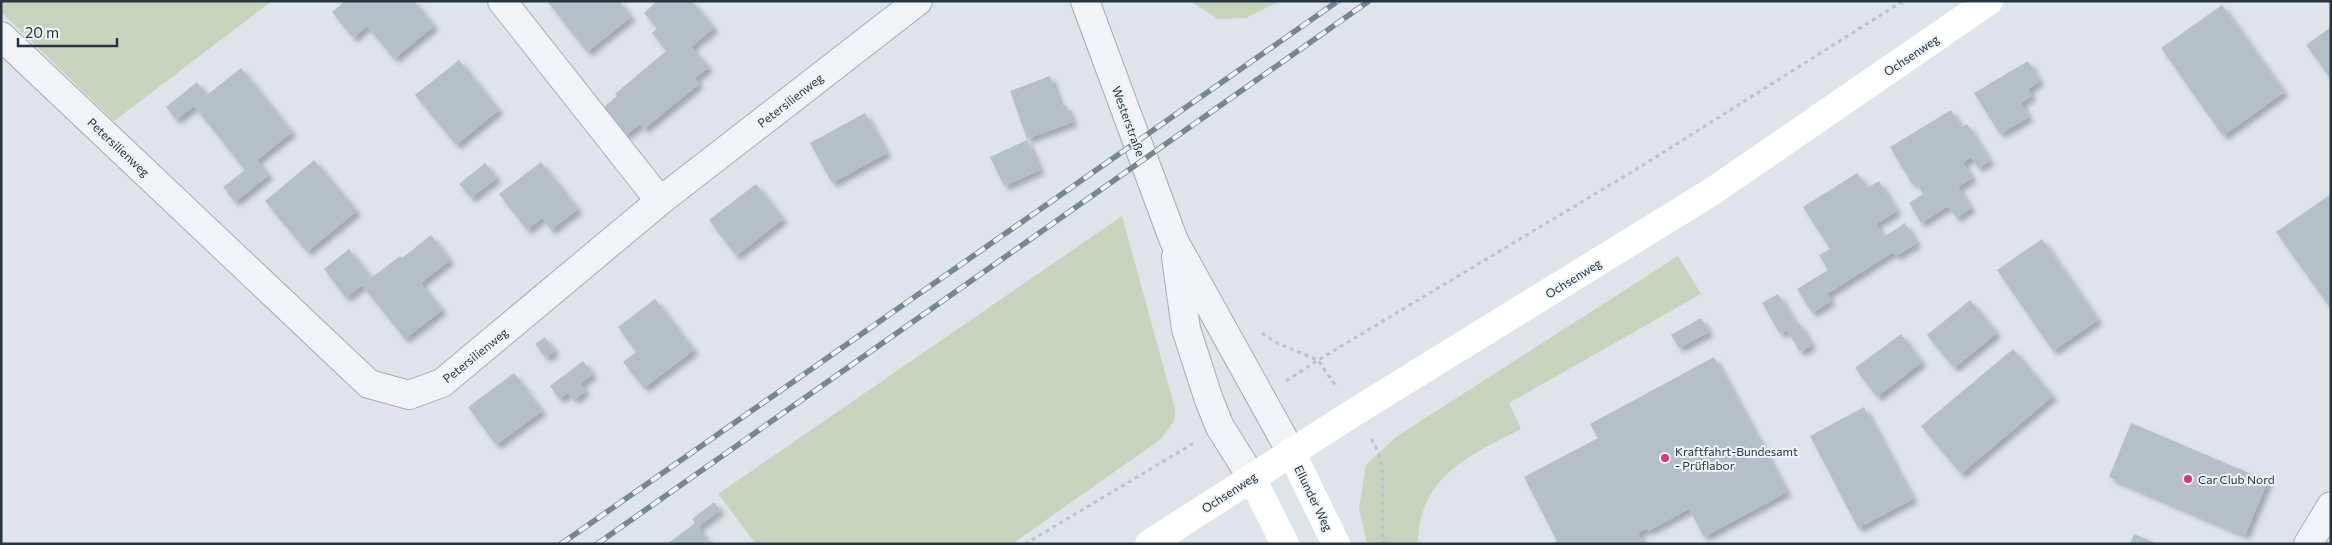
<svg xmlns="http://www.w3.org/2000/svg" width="2332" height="545" viewBox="0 0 2332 545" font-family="Commissioner,sans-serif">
	<defs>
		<filter id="shadow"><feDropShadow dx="4.5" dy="4.5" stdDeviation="2.5" flood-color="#0004"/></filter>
	</defs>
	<rect width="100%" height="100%" fill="#dee4e9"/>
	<g fill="#c8d3be">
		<path d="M1,1H272L114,121L1,12Z"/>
		<path d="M1190,1H1280L1246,18L1218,19Z"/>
		<path d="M1122,216L1175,409L1174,421L1161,439L1012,544H756L718,494Z"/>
		<path d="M1678,256L1701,294L1509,403L1521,429C1470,455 1418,477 1418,544H1367L1359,508L1366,465L1396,437Z"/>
	</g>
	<g fill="#b5bfc6" filter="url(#shadow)">
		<path d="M345,1H414L434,26L394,59L367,26L353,38L332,12Z"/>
		<path d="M547,1H619L631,17L587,52Z"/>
		<path d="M657,1H692L714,28L691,47L709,67L695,78L699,84L644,129L640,124L625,136L603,108L617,96L615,94L666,51L652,33L657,29L644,13Z"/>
		<path d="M2222,5L2284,92L2223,136L2161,48Z"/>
		<path d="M2331,27V79L2306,45Z"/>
		<path d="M459,60L499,110L456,145L415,95Z"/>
		<path d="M2028,61L2040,81L2028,89L2032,96L2021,103L2029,117L2000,134L1974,93Z"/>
		<path d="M241,68L292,132L257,160L269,175L235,202L223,187L245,170L194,106L176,120L166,107L197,82L207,95Z"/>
		<path d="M1050,76L1061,107L1066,105L1073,122L1027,139L1010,91Z"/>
		<path d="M1951,110L1961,127L1967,124L1990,161L1978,168L1971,157L1963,163L1972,178L1958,187L1971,208L1956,218L1948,206L1921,223L1909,203L1923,194L1916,182L1912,184L1890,147Z"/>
		<path d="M865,113L887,153L832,183L810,143Z"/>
		<path d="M1027,140L1040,170L1004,186L990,157Z"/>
		<path d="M314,160L357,211L307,252L265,201Z"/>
		<path d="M541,162L578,209L551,230L542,218L527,230L499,194Z"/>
		<path d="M485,163L497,178L471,198L459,184Z"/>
		<path d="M1857,173L1867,188L1879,181L1897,211L1876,224L1884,237L1905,223L1917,243L1896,256L1893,252L1827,294L1831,301L1812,313L1797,289L1828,270L1819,255L1830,249L1803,207Z"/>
		<path d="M756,184L783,219L736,256L709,220Z"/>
		<path d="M2331,194V309L2276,232Z"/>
		<path d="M431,235L450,260L421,283L442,310L405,339L362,285L346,298L324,269L349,249L371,278L400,256L402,258Z"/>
		<path d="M2042,239L2098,320L2053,351L1997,270Z"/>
		<path d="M1778,294L1797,325L1799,323L1812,345L1800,352L1787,330L1780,334L1762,303Z"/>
		<path d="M655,299L694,350L644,388L623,362L636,352L618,327Z"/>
		<path d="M1970,300L1997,333L1954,368L1927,335Z"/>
		<path d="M1701,318L1709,332L1679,348L1671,335Z"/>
		<path d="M1901,334L1922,362L1877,397L1855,368Z"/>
		<path d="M545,337L555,351L546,358L535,344Z"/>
		<path d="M2013,349L2053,396L1961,474L1921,426Z"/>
		<path d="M1714,357L1787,492L1704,537L1689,509L1648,531L1647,528L1638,533L1644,544H1552L1557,541L1524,477L1598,438L1590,424Z"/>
		<path d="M583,361L593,374L580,384L586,391L574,400L568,393L559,399L550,386Z"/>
		<path d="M514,373L542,411L496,445L468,407Z"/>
		<path d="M1864,407L1913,499L1858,528L1810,436Z"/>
		<path d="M2131,423L2268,481L2245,535L2109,477Z"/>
		<path d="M714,502L720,510L698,527L710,544H667L695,523L692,519Z"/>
		<path d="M2134,534L2158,544H2130Z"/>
	</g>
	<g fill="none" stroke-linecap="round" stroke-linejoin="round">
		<g stroke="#a3acb3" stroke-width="30">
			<g id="street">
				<path d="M502,1L660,201"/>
				<path d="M1085,1L1174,241L1291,452"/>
				<path d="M1,36L369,384L409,395L442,383L660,201L918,1"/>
				<path d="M1176,257L1186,329L1209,400L1220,427L1252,478"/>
				<path d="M2308,544L2331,506"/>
			</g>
		</g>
		<g stroke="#bcc2c7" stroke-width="3" stroke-dasharray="4 4" stroke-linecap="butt">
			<path d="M1262,333L1277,343L1318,360L1337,388"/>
			<path d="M1286,381L1318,360L1640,167L1903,1"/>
			<path d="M1371,439C1392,469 1378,511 1384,544"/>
			<path d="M1025,544L1194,443"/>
		</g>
		<use href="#street" stroke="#f1f4f7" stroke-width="28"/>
		<g stroke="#fff" stroke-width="28">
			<path d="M1291,452L1336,544"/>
			<path d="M1252,478L1285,544"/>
			<path d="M1149,544L1353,413L1713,191L1989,1"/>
		</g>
		<g stroke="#768793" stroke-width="5.5">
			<g id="rail">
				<path d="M561,544L1338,1"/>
				<path d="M597,544L1369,1"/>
			</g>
		</g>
		<use href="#rail" stroke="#edf3f6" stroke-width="4" stroke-dasharray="11" stroke-linecap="butt"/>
	</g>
	<g fill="#d83971" stroke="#edf3f6" stroke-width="2">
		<circle cx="1665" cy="458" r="5"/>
		<circle cx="2188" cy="479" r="5"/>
	</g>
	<g text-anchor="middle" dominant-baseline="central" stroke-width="4" stroke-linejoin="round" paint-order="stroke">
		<g font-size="12" fill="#263540" stroke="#edf3f6">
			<text transform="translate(1911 55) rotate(-34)">Ochsenweg</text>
			<text transform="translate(790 100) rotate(-38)">Petersilienweg</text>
			<text transform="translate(1129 121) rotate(70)">Westerstraße</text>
			<text transform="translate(119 147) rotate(43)">Petersilienweg</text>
			<text transform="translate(1573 278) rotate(-32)">Ochsenweg</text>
			<text transform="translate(475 355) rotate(-39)">Petersilienweg</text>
			<text transform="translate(1229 492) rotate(-33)">Ochsenweg</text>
			<text transform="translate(1314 498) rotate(64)">Ellunder Weg</text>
		</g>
		<g font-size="12" fill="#263540" stroke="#edf3f6" text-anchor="start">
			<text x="1675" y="451">Kraftfahrt-Bundesamt<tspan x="1675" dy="14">- Prüflabor</tspan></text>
			<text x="2198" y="479">Car Club Nord</text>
		</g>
	</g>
	<rect width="2332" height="545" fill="none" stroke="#263540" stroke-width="5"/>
	<path d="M18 38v8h99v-8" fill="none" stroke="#263540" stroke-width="2.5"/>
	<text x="25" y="38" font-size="15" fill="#263540" stroke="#edf3f6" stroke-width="4" paint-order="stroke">20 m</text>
</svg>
